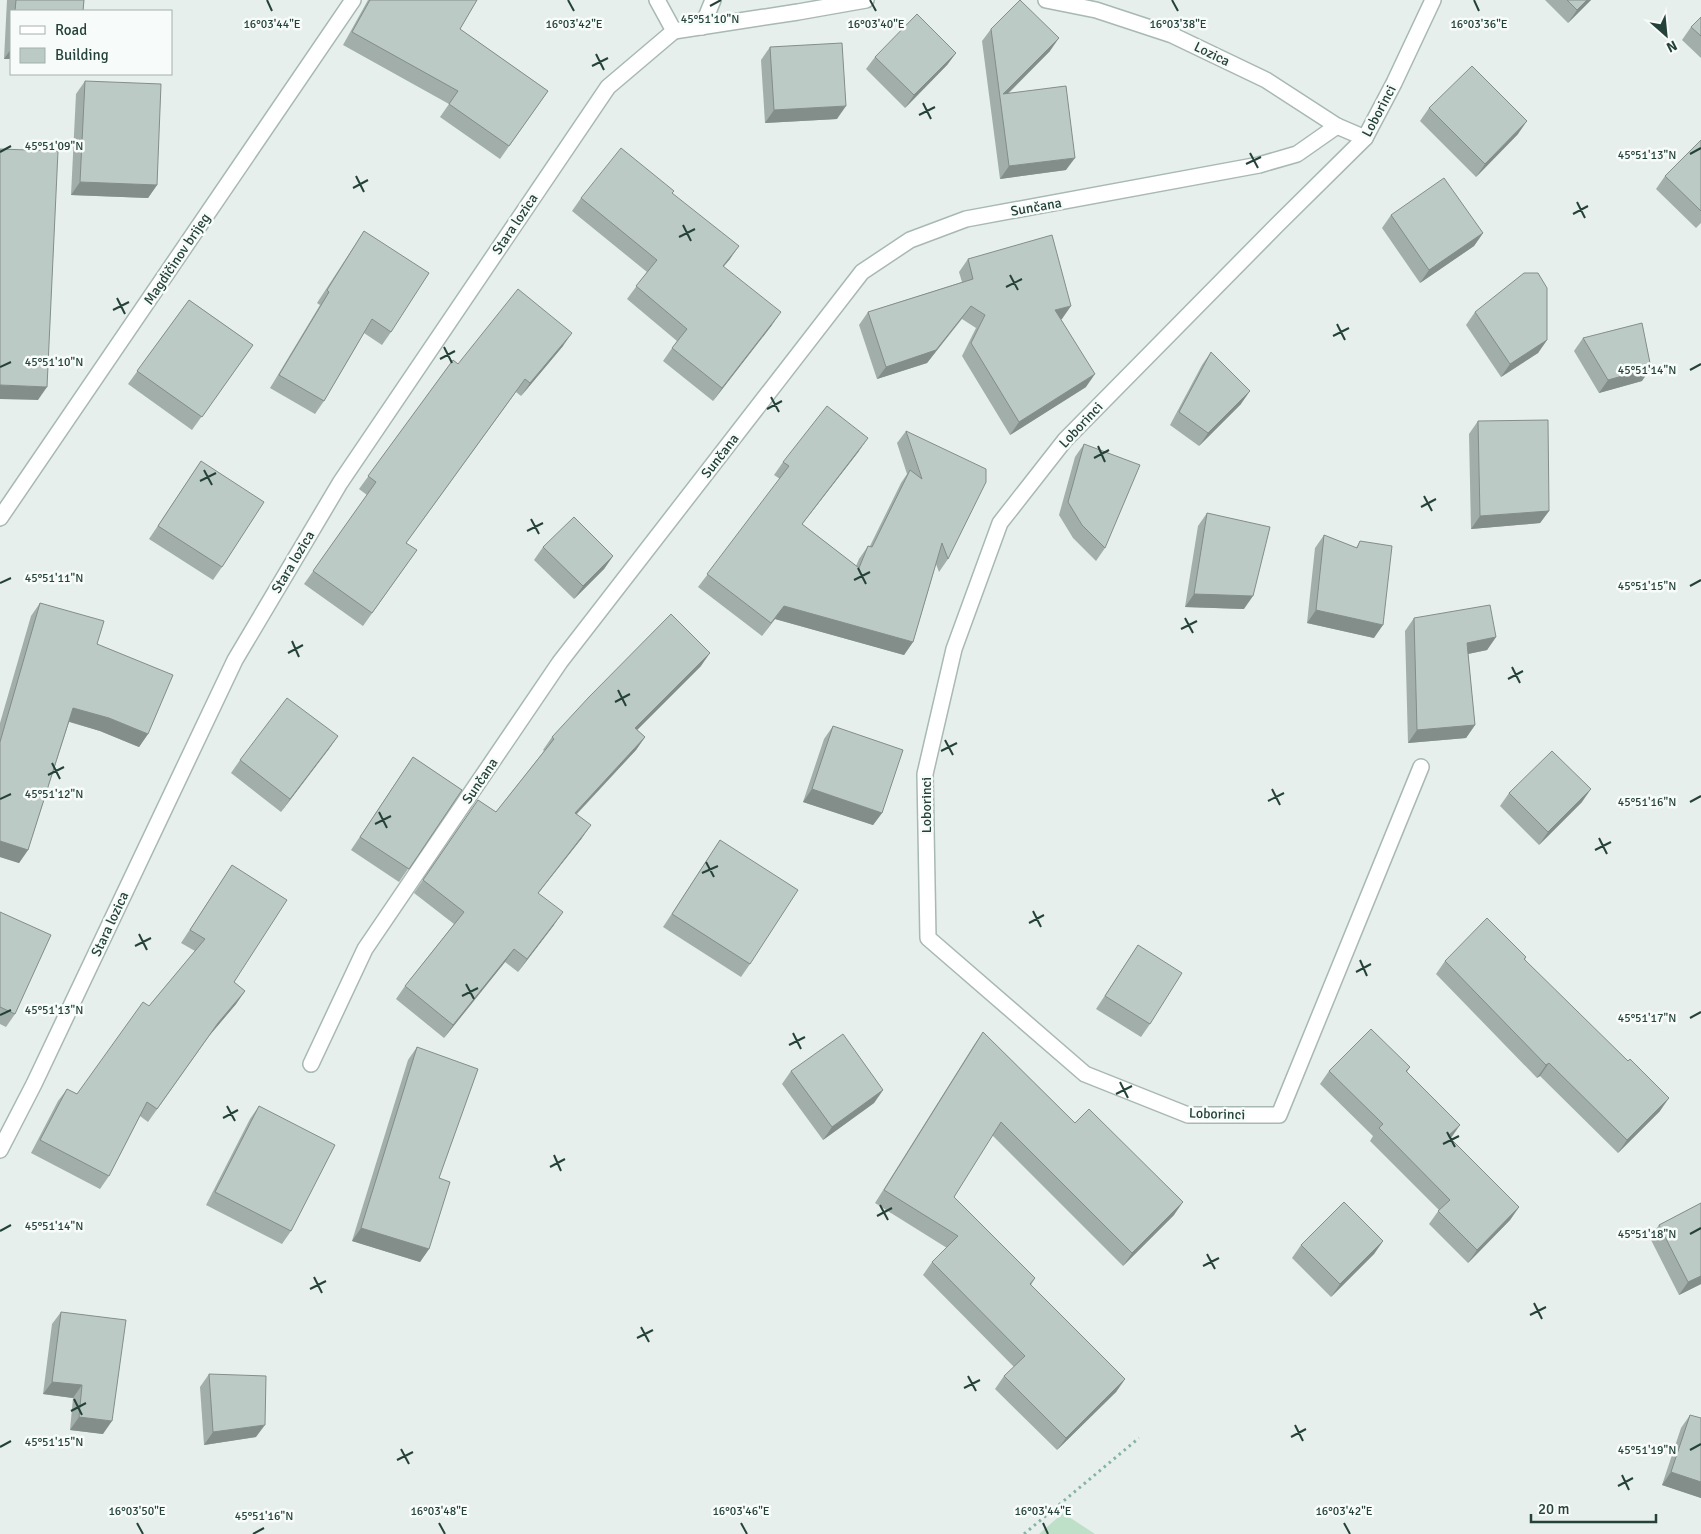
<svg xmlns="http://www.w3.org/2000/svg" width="1701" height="1534" viewBox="0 0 1701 1534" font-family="Signika,sans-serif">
	<rect width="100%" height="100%" fill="#e6efeb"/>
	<path fill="#bfe0c8" d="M1063,1513L1095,1534H1039Z"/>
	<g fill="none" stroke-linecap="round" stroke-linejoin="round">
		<g stroke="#a8b8b2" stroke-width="18">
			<g id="street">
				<path d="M657,0L674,31L798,12L866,0"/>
				<path d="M1046,0L1096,10L1172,35L1266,80L1337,126L1365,138"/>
				<path d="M702,27L713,0"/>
				<path d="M0,518L353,0"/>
				<path d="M1421,767L1279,1115H1188L1085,1074L928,938L925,774L954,649L1000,523L1065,440L1277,225L1365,138L1394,83L1433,0"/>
				<path d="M311,1064L365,949L560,662L862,272L910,240L966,219L1259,165L1297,154L1337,126"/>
				<path d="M0,1150L34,1084L235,660L340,483L608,87L674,31"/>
			</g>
		</g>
		<path stroke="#86b3a5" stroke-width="3" stroke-dasharray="2.5 4" stroke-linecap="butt" d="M1024,1534L1139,1438"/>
		<use href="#street" stroke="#fff" stroke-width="15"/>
	</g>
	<g fill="#a1aea9">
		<path d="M7,0H84L83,11H11V59H4Z"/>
		<path d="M368,0H477L460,29L548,91L500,159L440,117L449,104L343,45Z"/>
		<path d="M1545,0H1591L1568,23Z"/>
		<path d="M1701,17V58L1682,40L1691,27Z"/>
		<path d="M991,29L1050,51L1008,94L1066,170L1000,179L982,41Z"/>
		<path d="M770,47L837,119L765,123L761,60Z"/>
		<path d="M956,53L947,65L905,108L866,69L875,57Z"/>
		<path d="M85,81L157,185L148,198L71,195L76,94Z"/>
		<path d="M1429,108L1518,134L1476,177L1420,121Z"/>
		<path d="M1701,140V223L1696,228L1656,189L1665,176Z"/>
		<path d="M672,193L730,259L723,267L772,325L713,401L663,361L677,341L627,299L647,272L572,211L581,198Z"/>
		<path d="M1391,215L1483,233L1474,246L1420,283L1382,228Z"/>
		<path d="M364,231L391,332L382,345L364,333L324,401L315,414L270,388L320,305L317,303Z"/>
		<path d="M968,259L1062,319H1061L1086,387L1010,435L962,356L976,328L962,319L927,363L877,379L859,325L868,312L962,282L959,272Z"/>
		<path d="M189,300L253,345L192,430L128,384Z"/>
		<path d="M1475,312L1547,340L1538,353L1501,377L1466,325Z"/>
		<path d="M1583,338L1642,381L1599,393L1574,351Z"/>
		<path d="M563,346L521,396L516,392L406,543L417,550L363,626L304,584L367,495L359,489L453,360L458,364Z"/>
		<path d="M1211,352L1241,404L1199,446L1170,425L1202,365Z"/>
		<path d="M1478,421L1549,511L1540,523L1471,529L1469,434Z"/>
		<path d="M906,431L948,559L939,572L936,564L913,642L904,655L775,619L762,636L698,587L780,479L774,475L783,462L859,451L802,524L856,566L859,559L868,546H870L901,483L907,474L897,443Z"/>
		<path d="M1084,444L1105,548L1096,561L1073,538L1059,515L1075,457Z"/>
		<path d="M201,461L222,567L213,580L149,539Z"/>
		<path d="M1207,513L1244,609L1185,607L1198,526Z"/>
		<path d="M1324,535L1356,548L1360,541L1374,638L1307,623L1315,548Z"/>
		<path d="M543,547L613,556L604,569L574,599L534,560Z"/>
		<path d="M40,603L97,644L148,734L139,747L100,731L69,722L28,850L19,863L0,857V723L31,616Z"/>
		<path d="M1414,618L1496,637L1487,650L1468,654L1475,725L1466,738L1408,743L1405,631Z"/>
		<path d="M701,666L637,730L645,737L636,750L577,814L582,838L538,893L554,925L518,972L505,962L444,1038L396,999L405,986L454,924L414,893L478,800L496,812L544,751L543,750L552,737Z"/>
		<path d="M833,726L882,813L873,825L803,802L824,739Z"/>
		<path d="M338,736L281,812L231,773L240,760Z"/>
		<path d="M413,757L462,790L399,882L351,850Z"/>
		<path d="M1509,793L1582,802L1539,845L1500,806Z"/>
		<path d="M720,840L750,964L741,977L663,927Z"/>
		<path d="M232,865L234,982L245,991L236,1004L209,1036L148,1122L140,1116L109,1176L100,1189L31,1153L58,1101L67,1089L77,1094L149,1006L195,951L181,943Z"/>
		<path d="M0,912L15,1014L6,1027L0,1024Z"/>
		<path d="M1138,945L1150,1024L1141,1037L1096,1009Z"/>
		<path d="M1526,957L1525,960L1660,1111L1618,1153L1540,1076L1537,1078L1436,974L1445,961Z"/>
		<path d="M983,1032L1075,1123L1174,1215L1123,1266L992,1135L954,1197L1035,1278L1031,1285L1125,1379L1116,1392L1057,1450L995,1389L1004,1376L1014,1367L923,1275L932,1262L947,1248L875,1203L974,1045Z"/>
		<path d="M417,1047L439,1178L429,1249L420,1262L352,1241L408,1060Z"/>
		<path d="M1410,1067L1407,1072L1450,1138L1519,1207L1510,1220L1468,1263L1429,1224L1439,1210L1370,1141L1373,1136L1320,1084L1329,1071Z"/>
		<path d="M791,1071L883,1090L874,1103L823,1140L782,1084Z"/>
		<path d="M259,1106L291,1231L282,1244L206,1205L250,1119Z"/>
		<path d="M1701,1203V1284L1679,1295L1650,1238L1659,1225Z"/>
		<path d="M1383,1241L1374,1254L1331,1297L1292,1258L1301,1245Z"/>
		<path d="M61,1312L103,1434L70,1430L73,1398L43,1394L52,1324Z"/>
		<path d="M209,1374L256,1437L204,1445L200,1387Z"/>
		<path d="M1690,1415L1701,1498L1662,1485L1681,1428Z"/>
	</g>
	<g fill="#838d89">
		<path d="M1587,0H1591L1568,23L1577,10Z"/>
		<path d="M1059,38L1050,51L1000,101L1003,94Z"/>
		<path d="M11,49V59H4Z"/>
		<path d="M956,53L947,65L905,108L914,95Z"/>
		<path d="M846,106L837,119L765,123L774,110Z"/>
		<path d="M1527,121L1518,134L1476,177L1485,164Z"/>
		<path d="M1075,158L1066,170L1000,179L1009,166Z"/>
		<path d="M80,182L157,185L148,198L71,195Z"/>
		<path d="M1483,233L1474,246L1420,283L1429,270Z"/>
		<path d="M739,246L730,259L713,279L723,266Z"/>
		<path d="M971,306L927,363L877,379L886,367Z"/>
		<path d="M1071,306L1062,319L1046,323L1055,310Z"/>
		<path d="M781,312L772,325L713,401L722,388Z"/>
		<path d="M572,333L563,346L521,396L530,383Z"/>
		<path d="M1547,340L1538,353L1501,377L1510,364Z"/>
		<path d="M1651,368L1642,381L1599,393L1608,380Z"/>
		<path d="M1095,374L1086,387L1010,435L1019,422Z"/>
		<path d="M0,385L47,387L38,400L0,399Z"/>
		<path d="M1250,391L1241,404L1199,446L1208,433Z"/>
		<path d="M868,438L859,451L793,536L802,524Z"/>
		<path d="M1549,511L1540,523L1471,529L1480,516Z"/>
		<path d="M613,556L604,569L574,599L583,586Z"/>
		<path d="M1194,594L1253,596L1244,609L1185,607Z"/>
		<path d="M784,606L913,642L904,655L775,619L762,636Z"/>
		<path d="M1316,610L1383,625L1374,638L1307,623Z"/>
		<path d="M1496,637L1487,650L1458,656L1467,643Z"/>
		<path d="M710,653L701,666L626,741L635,728Z"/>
		<path d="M73,708L109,718L148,734L139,747L100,731L64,720Z"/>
		<path d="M1475,725L1466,738L1408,743L1417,730Z"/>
		<path d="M338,736L329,749L281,812L290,799Z"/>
		<path d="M645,737L636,750L566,825L575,813Z"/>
		<path d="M812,789L882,813L873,825L803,802Z"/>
		<path d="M1591,789L1582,802L1539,845L1548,832Z"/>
		<path d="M591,825L582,838L529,905L538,893Z"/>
		<path d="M0,841L28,850L19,863L0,857Z"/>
		<path d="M563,912L554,925L518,972L527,959Z"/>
		<path d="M514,949L505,962L444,1038L453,1025Z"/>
		<path d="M245,991L236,1004L209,1036L148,1122L218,1023Z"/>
		<path d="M1549,1063L1540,1076L1537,1078L1546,1065Z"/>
		<path d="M883,1090L874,1103L823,1140L832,1127Z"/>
		<path d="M1669,1098L1660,1111L1618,1153L1627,1140Z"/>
		<path d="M1460,1125L1451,1138L1439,1149L1448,1136Z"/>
		<path d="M1183,1202L1174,1215L1123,1266L1132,1253Z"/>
		<path d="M1519,1207L1510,1220L1468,1263L1477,1250Z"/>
		<path d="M361,1228L429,1249L420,1262L352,1241Z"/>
		<path d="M1383,1241L1374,1254L1331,1297L1340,1284Z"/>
		<path d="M1701,1276V1284L1679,1295L1688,1282Z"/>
		<path d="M1125,1379L1116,1392L1057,1450L1066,1438Z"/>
		<path d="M52,1382L82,1385L73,1398L43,1394Z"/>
		<path d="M79,1417L112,1421L103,1434L70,1430Z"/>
		<path d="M265,1425L256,1437L204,1445L213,1432Z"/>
		<path d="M1671,1472L1701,1482V1498L1662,1485Z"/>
	</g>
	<g fill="#bbcac4" stroke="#838d89">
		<path d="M16,0H84L83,11H15Z"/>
		<path d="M370,0H477L460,29L548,91L509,146L449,104L458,91L352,32Z"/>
		<path d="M1020,0L1059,38L1003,94L1066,86L1075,158L1009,166L991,29Z"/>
		<path d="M1567,0H1587L1577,10Z"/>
		<path d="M917,14L956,53L914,95L875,57Z"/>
		<path d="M1701,17V36L1691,27Z"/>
		<path d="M842,43L846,106L774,110L770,47Z"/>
		<path d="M1472,66L1527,121L1485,164L1429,108Z"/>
		<path d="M85,81L161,84L157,185L80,182Z"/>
		<path d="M1701,140V211L1665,176Z"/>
		<path d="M621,148L674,191L672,193L739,246L723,266L781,312L722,388L672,348L687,329L636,286L657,260L581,198Z"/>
		<path d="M0,149L58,151L47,387L0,385Z"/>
		<path d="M1444,178L1483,233L1429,270L1391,215Z"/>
		<path d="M364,231L429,273L391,332L372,319L324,401L279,375L329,292L327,290Z"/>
		<path d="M1052,235L1071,306L1055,310L1095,374L1019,422L971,343L985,315L971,306L936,350L886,367L868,312L973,279L968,259Z"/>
		<path d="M1524,273H1538L1547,288V340L1510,364L1475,312Z"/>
		<path d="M518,289L572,333L530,383L525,379L406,543L417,550L372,613L313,571L376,482L368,476L453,360L458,364Z"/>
		<path d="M189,300L253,345L202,417L137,371Z"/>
		<path d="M1642,323L1651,368L1608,380L1583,338Z"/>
		<path d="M1211,352L1250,391L1208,433L1179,412Z"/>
		<path d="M827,406L868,438L802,524L859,568L868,546L872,547L910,470L922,479L906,431L986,469V482L948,559L942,543L913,642L784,606L771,623L707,574L789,466L783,462Z"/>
		<path d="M1548,420L1549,511L1480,516L1478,421Z"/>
		<path d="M1084,444L1140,465L1105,548L1082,525L1068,502Z"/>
		<path d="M201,461L264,502L222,567L158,526Z"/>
		<path d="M1207,513L1270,527L1253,596L1194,594Z"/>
		<path d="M574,517L613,556L583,586L543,547Z"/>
		<path d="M1324,535L1357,548L1360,541L1392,546L1383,625L1316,610Z"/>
		<path d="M40,603L104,621L97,644L173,675L148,734L109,718L73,708L28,850L0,841V742Z"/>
		<path d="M1490,605L1496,637L1467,643L1475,725L1417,730L1414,618Z"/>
		<path d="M671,614L710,653L635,728L645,737L575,813L591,825L538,893L563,912L527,959L514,949L453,1025L405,986L464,912L423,880L478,800L496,812L554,739L552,737L589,697Z"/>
		<path d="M287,698L338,736L290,799L240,760Z"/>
		<path d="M833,726L903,750L882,813L812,789Z"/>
		<path d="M1552,751L1591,789L1548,832L1509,793Z"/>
		<path d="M413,757L462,790L409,869L360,837Z"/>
		<path d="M720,840L798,890L750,964L672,914Z"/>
		<path d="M232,865L287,900L234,982L245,991L218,1023L157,1109L147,1102L109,1176L40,1140L67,1089L77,1094L143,1002L149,1006L205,939L190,930Z"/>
		<path d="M0,912L51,935L15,1014L0,1007Z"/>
		<path d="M1487,918L1526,957L1524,959L1628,1061L1630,1059L1669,1098L1627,1140L1549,1063L1546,1065L1445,961Z"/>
		<path d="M1138,945L1182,973L1150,1024L1105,996Z"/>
		<path d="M1371,1029L1410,1067L1406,1071L1460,1125L1448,1136L1519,1207L1477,1250L1438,1211L1450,1200L1379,1128L1383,1124L1329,1071Z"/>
		<path d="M983,1032L1075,1123L1089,1109L1183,1202L1132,1253L1001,1122L954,1197L1035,1278L1030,1284L1125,1379L1066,1438L1004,1376L1025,1356L932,1262L958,1236L884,1190Z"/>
		<path d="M843,1034L883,1090L832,1127L791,1071Z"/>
		<path d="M417,1047L478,1069L439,1178L450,1182L429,1249L361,1228Z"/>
		<path d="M259,1106L335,1145L291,1231L215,1192Z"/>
		<path d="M1344,1202L1383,1241L1340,1284L1301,1245Z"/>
		<path d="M1701,1203V1276L1688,1282L1659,1225Z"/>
		<path d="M61,1312L126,1320L112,1421L79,1417L82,1385L52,1382Z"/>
		<path d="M209,1374L266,1376L265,1425L213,1432Z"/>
		<path d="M1690,1415L1701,1418V1482L1671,1472Z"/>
	</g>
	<path fill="none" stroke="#24423a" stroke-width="2" d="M267,0L272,11M568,0L574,11M870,0L876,11M1172,0L1178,11M1474,0L1479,11M710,6L721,0M596,54L604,70M592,66L608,58M923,103L931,119M919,115L935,107M0,152L11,146M1250,153L1258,168M1690,154L1701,148M1246,164L1261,157M356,176L364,192M353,188L368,180M1577,202L1585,218M1573,214L1588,206M683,225L691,241M679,237L695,229M1010,275L1018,290M1006,287L1022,279M117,298L125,314M113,310L129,302M1337,324L1345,340M1333,336L1349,328M444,347L452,363M440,359L455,351M0,367L11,362M1690,370L1701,364M771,397L779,412M767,409L782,401M1098,446L1105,462M1094,458L1109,450M204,470L212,485M200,481L216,473M1424,496L1432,511M1421,507L1436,499M531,519L539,534M527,531L543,523M858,568L866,584M854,580L870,572M0,583L11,578M1690,586L1701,580M1185,618L1193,633M1181,629L1197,621M292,641L299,657M288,653L303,645M1512,667L1520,683M1508,679L1523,671M618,690L626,706M615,702L630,694M945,740L953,755M941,751L957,743M52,763L60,779M48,775L64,767M1272,789L1280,805M0,799L11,794M1268,801L1284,793M1690,802L1701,796M379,812L387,828M375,824L391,816M1599,838L1607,854M1595,850L1611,842M706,862L714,877M702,873L718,866M1033,911L1041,927M1029,923L1044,915M139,934L147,950M135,946L151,938M1360,960L1367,976M1356,972L1371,964M466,984L474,999M462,996L478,988M0,1015L11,1010M1690,1018L1701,1012M793,1033L801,1049M789,1045L805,1037M1120,1082L1128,1098M1116,1094L1132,1086M227,1106L235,1121M223,1118L238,1110M1447,1132L1455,1147M1443,1144L1459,1136M554,1155L561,1171M550,1167L565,1159M880,1205L888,1220M877,1216L892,1208M0,1231L11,1225M1690,1234L1701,1228M1207,1254L1215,1269M1203,1266L1219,1258M314,1277L322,1293M310,1289L326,1281M1534,1303L1542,1319M1530,1315L1546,1307M641,1327L649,1342M637,1338L653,1330M968,1376L976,1391M964,1388L980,1380M74,1399L82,1415M71,1411L86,1403M1295,1425L1303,1441M1291,1437L1306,1429M0,1447L11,1441M401,1449L409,1464M1690,1450L1701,1444M397,1460L413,1452M1622,1475L1629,1490M1618,1486L1633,1478M137,1523L143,1534M439,1523L445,1534M741,1523L747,1534M1043,1523L1048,1534M1344,1523L1350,1534M253,1534L264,1528"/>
	<g text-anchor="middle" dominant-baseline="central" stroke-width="5" stroke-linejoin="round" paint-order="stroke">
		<g font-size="14" fill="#24423a" stroke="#f7fbf9">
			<text transform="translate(1212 54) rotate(26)">Lozica</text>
			<text transform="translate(1379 111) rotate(-62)">Loborinci</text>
			<text transform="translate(1036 207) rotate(-10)">Sunčana</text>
			<text transform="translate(515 224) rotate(-56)">Stara lozica</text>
			<text transform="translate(177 259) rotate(-56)">Magdičinov brijeg</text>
			<text transform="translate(1081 425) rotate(-47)">Loborinci</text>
			<text transform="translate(720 456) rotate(-52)">Sunčana</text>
			<text transform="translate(293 562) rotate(-59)">Stara lozica</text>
			<text transform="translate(480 781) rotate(-56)">Sunčana</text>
			<text transform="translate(926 805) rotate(-90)">Loborinci</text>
			<text transform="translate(110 924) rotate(-65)">Stara lozica</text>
			<text transform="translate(1217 1114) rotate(2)">Loborinci</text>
		</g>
	</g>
	<g font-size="12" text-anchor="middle" fill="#24423a" stroke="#f7fbf9" stroke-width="5" stroke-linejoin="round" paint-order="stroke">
		<text x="710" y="23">45°51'10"N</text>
		<text x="272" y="28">16°03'44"E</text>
		<text x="574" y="28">16°03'42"E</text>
		<text x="876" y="28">16°03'40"E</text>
		<text x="1178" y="28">16°03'38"E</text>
		<text x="1479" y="28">16°03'36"E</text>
		<text x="54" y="150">45°51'09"N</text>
		<text x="1647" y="159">45°51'13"N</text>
		<text x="54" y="366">45°51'10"N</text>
		<text x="1647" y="374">45°51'14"N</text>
		<text x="54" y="582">45°51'11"N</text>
		<text x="1647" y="590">45°51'15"N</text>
		<text x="54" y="798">45°51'12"N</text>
		<text x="1647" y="806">45°51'16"N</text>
		<text x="54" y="1014">45°51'13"N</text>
		<text x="1647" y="1022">45°51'17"N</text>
		<text x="54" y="1230">45°51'14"N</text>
		<text x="1647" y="1238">45°51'18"N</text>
		<text x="54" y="1446">45°51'15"N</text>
		<text x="1647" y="1454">45°51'19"N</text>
		<text x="137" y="1515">16°03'50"E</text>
		<text x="439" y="1515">16°03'48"E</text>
		<text x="741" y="1515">16°03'46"E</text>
		<text x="1043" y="1515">16°03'44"E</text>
		<text x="1344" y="1515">16°03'42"E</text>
		<text x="264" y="1520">45°51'16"N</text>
	</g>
	<rect x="10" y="10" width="162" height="65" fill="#f7fbf9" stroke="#a3b1ad"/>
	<rect x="20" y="26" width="25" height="8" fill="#ffffff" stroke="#a3b1ad"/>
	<text x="55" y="35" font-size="15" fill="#24423a">Road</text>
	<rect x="20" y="48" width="25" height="15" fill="#bbcac4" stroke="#a3b1ad"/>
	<text x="55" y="60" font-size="15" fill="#24423a">Building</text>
	<g transform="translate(1666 35) rotate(153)" stroke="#f7fbf9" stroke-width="4" paint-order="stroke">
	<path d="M0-4L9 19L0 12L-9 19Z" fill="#24423a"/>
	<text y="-8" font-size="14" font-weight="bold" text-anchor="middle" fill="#24423a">N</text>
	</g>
	<path d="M1531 1514v8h125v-8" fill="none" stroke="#24423a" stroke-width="2.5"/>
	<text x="1538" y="1514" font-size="15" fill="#24423a" stroke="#f7fbf9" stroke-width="4" paint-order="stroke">20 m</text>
</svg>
